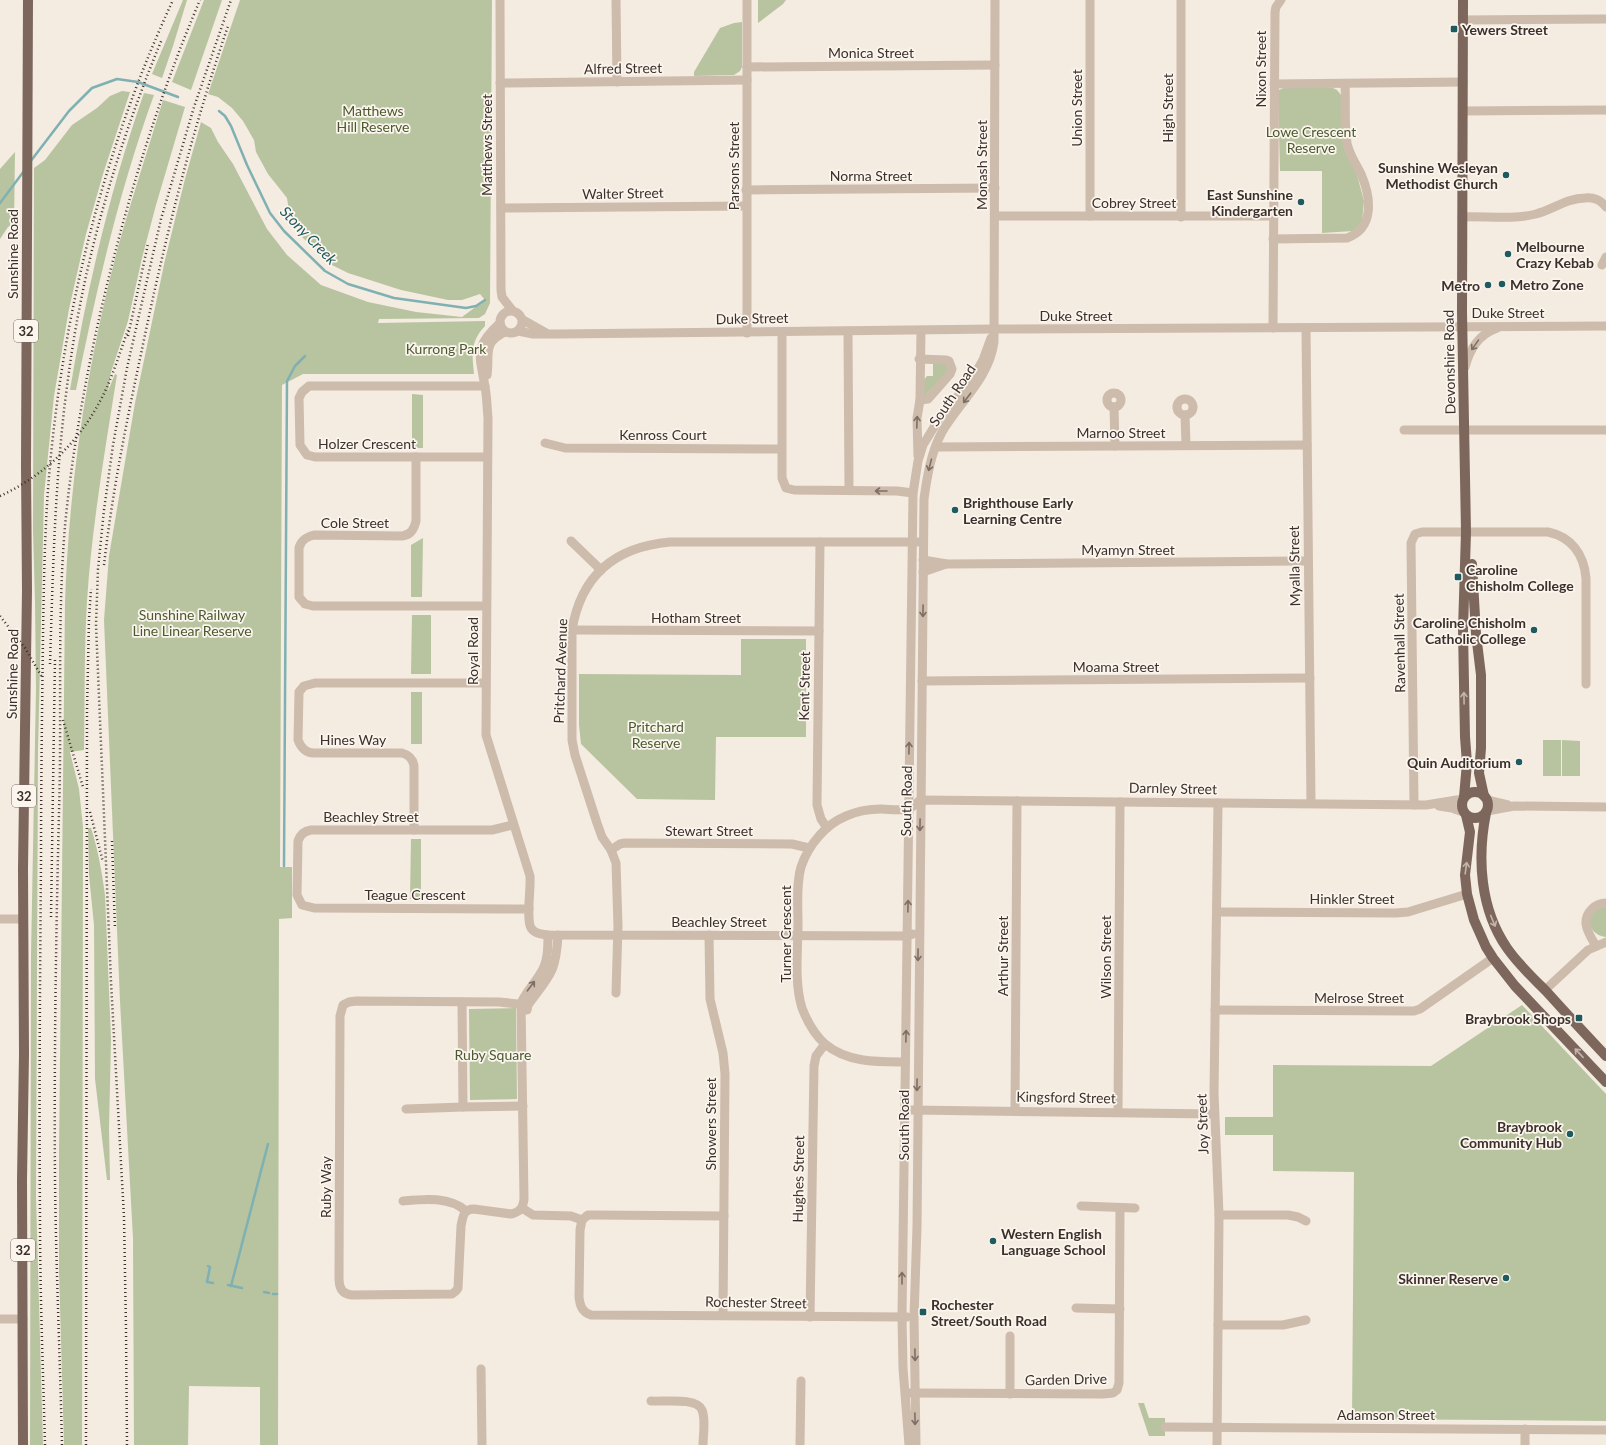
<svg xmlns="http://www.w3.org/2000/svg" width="1606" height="1445" viewBox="0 0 1606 1445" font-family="Lato,sans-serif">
	<rect width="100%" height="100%" fill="#f4ebe1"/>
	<g fill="#b8c4a0">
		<path d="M183,0H187L173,46L162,78L152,74Z"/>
		<path d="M204,0H222L191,90L172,82Z"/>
		<path d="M240,0H492L490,303L485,314L479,318L379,319L378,323L485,321V326C470,342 472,354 474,374H303L282,385L280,867H292V918L279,919L278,1445H260V1387L189,1386L188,1445H134L133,1238L120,1001L104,620L109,556L135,403L165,260L185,179L201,122L211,128L218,142L233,164L267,229L287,255L321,285L368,302L416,312L462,317L485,300L480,294L462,300H448L401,290L348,273L330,264L301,236L290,218L287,198L268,174L256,152L254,140L243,121L232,108L218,97L208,94Z"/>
		<path d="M758,0H786L783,4L758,23Z"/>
		<path d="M742,22V67L740,71L734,75L694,76V72L720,28L734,23Z"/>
		<path d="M1284,88H1333L1337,90L1341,95L1357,175L1364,201L1362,222L1353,231L1322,233V171H1280L1278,93L1279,90Z"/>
		<path d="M122,91L130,92L103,174L86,234L69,309L54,396L44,495L38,751L36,1197L43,1445H30L31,955L36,689L35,602L33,530L34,168L45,160L72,125L97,108L110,96Z"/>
		<path d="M144,93L154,95C119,191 96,291 76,390H70C87,288 110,190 144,93Z"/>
		<path d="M163,100L185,107L156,205L142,258L128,321L111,372L108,391L115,374L117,375C105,450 92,525 87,601C84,651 85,701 84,750L70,752L79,789L83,827L82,1445H64L59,1272V1152L65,603C69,482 87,364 118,247C132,198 148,149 163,100Z"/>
		<path d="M15,152L14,225L8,227L0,239V169Z"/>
		<path d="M933,361H944L950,368L924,397V380L927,376H933Z"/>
		<path d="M412,394L423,395V448H412Z"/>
		<path d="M423,538L422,597H411V545Z"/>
		<path d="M412,615H431V674H411Z"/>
		<path d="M741,639H806V737H716L715,800L637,799L581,744L579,725V674L741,675Z"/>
		<rect x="411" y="692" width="11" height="52"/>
		<rect x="1543" y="740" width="18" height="36"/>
		<path d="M1562,740L1580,741V776H1562Z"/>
		<path d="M88,828H91C98,850 102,872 105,895L111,1039L109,1128L110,1180H107L95,1079L94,925L89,875Z"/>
		<path d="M411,839H421V899H410Z"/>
		<path d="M1606,906V937C1591,936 1582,917 1596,909C1599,908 1603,907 1606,906Z"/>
		<path d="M1522,1005L1606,1094V1421L1352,1419L1354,1172L1273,1171V1135H1225V1117H1273V1065L1431,1066Z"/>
		<path d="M516,1008L517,1099L470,1100L469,1009Z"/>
		<path d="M1138,1403H1144L1149,1418H1165V1436H1149Z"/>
	</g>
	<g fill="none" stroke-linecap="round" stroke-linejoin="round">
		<g stroke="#7fb0b2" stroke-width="2.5">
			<path d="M219,111L225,116L231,126L247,165L270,213L284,231L325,271L348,284L394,298L466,308L476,306L485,300"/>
			<path d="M30,162L69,111L92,88L117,79L138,82L178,97"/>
			<path d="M0,203L24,171"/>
			<path d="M284,866L287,381L295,366L305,356"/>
			<path d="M208,1266L210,1267L207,1282L213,1283"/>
			<path d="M228,1285L242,1288"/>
			<path d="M231,1286L268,1144"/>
			<path d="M264,1292L269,1293"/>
			<path d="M273,1294H277"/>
		</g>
		<g stroke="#cdbbac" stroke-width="9">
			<path d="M500,0L501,290L502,297L512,310"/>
			<path d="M616,0L617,82"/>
			<path d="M1090,0V216"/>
			<path d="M1181,0V217"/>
			<path d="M1463,20L1606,19"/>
			<path d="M747,67L995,65"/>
			<path d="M500,83L747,80"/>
			<path d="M1274,84L1463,82"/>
			<path d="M1463,111L1606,110"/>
			<path d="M746,190L995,188"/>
			<path d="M501,208L746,206"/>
			<path d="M995,216H1273"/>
			<path d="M1462,217C1486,216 1512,220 1536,214C1552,210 1567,198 1585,198C1593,197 1601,200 1606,207"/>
			<path d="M1273,239L1347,238C1375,228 1371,197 1361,174C1356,164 1349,154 1347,143C1344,124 1346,103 1345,84"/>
			<path d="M1602,265L1606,257"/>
			<circle cx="511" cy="322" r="11"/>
			<path d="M523,320L546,333"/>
			<path d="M500,323C473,347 480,355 485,387C487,397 487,408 488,418L486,735L530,876C531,888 526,919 531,928C535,934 541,934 548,935L907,936L913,934"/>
			<path d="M1273,328L1275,12L1276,7L1281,0"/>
			<path d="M1306,328L1311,803"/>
			<path d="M518,331L533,334H559L994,329L1606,326"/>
			<path d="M848,331L849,490"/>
			<path d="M782,332V478L786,488L794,490L897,491L913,493"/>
			<path d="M747,333V0"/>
			<path d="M919,359L946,360L949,361L952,369L950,374L928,399L920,400"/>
			<path d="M1465,367C1470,349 1478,335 1497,328"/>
			<path d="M487,375C490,354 482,343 505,332"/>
			<path d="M485,386H309L302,392L299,398L300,445L307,455L315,457H487"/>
			<circle cx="1114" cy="400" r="7"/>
			<circle cx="1185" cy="407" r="8"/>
			<path d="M1114,407L1115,446"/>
			<path d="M1185,415L1186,445"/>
			<path d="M1404,430H1606"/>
			<path d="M545,443L565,448L781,449"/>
			<path d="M936,447L1307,445"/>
			<path d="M918,456L917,418L920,400L921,331"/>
			<path d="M416,457V521C414,529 411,535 402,536L314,535C306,537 301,540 299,548V597L305,604L313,606H486"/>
			<path d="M571,541L601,570"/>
			<path d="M820,542L817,805L821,819L827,828"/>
			<path d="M923,560L947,564L1308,561"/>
			<path d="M923,572L946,564"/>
			<path d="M572,630L819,631"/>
			<path d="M922,681L1310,678"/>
			<path d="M1487,800L1508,805"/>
			<path d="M1414,805L1411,543L1415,534L1422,532H1548C1572,537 1584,555 1586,578V684"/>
			<path d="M1439,806L1452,808L1463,812"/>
			<path d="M1487,811L1514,806L1606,807"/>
			<path d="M513,825L492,830H311C304,831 300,835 298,841L297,895L302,905L314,908L529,909"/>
			<path d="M414,830V766C413,759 409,755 402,753H314C306,753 301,748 298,740L299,692L304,686L315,683H486"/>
			<path d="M611,850L620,844L625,843L792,844L809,848"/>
			<path d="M1217,912L1396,913L1408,912L1467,894"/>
			<path d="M0,919H23"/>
			<path d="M709,935L710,999L723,1053L725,1074L723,1315"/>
			<path d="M1596,946C1592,939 1587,932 1586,924C1585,913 1595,903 1606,903"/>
			<path d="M1545,990L1588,950L1606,942"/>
			<path d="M616,993L618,926L616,863L611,850L602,837L597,823L575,755L572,740V630C581,575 615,547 670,542H918"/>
			<path d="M462,1002L463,1107L523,1106"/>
			<path d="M528,1005L499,1002L356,1001L349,1002L343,1005L340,1016L339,1277C339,1287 341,1294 352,1295L452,1294L456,1291L458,1288L461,1226C463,1217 463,1209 474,1209L511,1214C520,1212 523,1208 524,1199L521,1003C526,992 534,984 540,974C548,963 548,948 548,935"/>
			<path d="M527,1010L528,1005C550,975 556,973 558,935"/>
			<path d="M1215,1010L1414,1011L1420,1009L1493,958"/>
			<path d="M905,1062C878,1062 848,1063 825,1044C815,1035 807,1021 802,1008C794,982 798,951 798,924C798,906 796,885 801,867C805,855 811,845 819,836C834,818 857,809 881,809C889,809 899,811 908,809C912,808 917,803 920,800L1426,805L1463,799"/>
			<path d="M406,1109L463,1107"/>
			<path d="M912,1110L1214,1114"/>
			<path d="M1015,1111L1017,801"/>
			<path d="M1118,1112L1120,802"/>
			<path d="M403,1201C423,1199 450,1196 466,1211"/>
			<path d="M1081,1206L1135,1208"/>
			<path d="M522,1208L533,1215L571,1216L582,1220"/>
			<path d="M1219,1215H1288L1298,1217L1306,1221"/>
			<path d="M582,1220L580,1230L579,1297C580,1306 582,1312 591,1315L907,1317"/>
			<path d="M582,1220L588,1215H593L724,1216"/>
			<path d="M1076,1308L1120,1309"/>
			<path d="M810,1317L814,1066L816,1056L825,1044"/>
			<path d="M0,1319H23"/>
			<path d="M1218,1325H1283L1306,1320"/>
			<path d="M481,1369L482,1445"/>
			<path d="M910,1393L1103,1394L1113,1393L1117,1390L1119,1383L1120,1208"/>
			<path d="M1010,1394V1336"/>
			<path d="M651,1401C663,1402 697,1397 702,1410C706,1420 703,1435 703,1445"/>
			<path d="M1165,1427L1606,1430"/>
			<path d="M800,1445L801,1381"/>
			<path d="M909,1445L903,1368L902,1317L913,493L918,461L923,445L939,419L974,376L983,360L991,338"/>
			<path d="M916,1445L914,1317L917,1227L924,499C927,477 931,452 942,432C960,401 989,379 994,342L995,0"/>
			<path d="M1217,1445L1219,1215L1214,1093L1218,803"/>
			<path d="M1525,1445V1429"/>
		</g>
		<g stroke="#7d675c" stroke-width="10">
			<path d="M1463,0L1462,312L1466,532L1463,630L1465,737L1467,763L1464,797"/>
			<path d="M1472,564L1476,634L1481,675V748L1479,773L1484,796"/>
			<circle cx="1475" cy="805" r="13"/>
			<path d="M1486,813C1477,858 1480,909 1507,948C1518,964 1532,977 1546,991C1566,1013 1586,1035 1606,1056"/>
			<path d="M1466,815L1470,832L1465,875L1467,894L1474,920L1486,947L1493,958L1515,986L1606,1082"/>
			<path d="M23,1445L22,1180L24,1054L23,869L27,590L26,467L28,0"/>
		</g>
		<g stroke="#3b302b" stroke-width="2.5" stroke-dasharray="1 3" stroke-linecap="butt">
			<path d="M128,336L148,244"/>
			<path d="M0,496C48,474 85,436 107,387C115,369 121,349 128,330"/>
			<path d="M104,565C112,494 126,424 141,354C164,242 191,134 228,26"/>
			<path d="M0,616L25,648L42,677"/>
			<path d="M50,664C53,568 55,473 68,379C83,262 117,147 162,39"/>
			<path d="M63,720L83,787"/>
			<path d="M90,812L103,862"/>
			<path d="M112,841L115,929"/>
			<path d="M51,917L55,657"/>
			<path d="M45,1445C43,1369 40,1293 40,1217C39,1099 40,982 41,864C41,788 42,712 43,636C44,572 45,509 52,445C68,292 108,140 173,0"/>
			<path d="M62,1445C60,1357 56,1268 55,1180C54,1058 56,935 59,812C62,717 57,621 65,526C71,462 82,399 95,337C120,222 154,108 200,0"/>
			<path d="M86,1445L87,711L89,619L91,589"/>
			<path d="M127,1445L126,1329L124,1217L111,982L96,625L98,569L104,510L113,445L127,368L161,219L194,107L231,0"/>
		</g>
	</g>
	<defs><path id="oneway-shaft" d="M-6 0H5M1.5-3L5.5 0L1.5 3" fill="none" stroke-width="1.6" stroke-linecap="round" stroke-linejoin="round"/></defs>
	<g stroke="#7d6f65">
		<use href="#oneway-shaft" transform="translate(1475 345) rotate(125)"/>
		<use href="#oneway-shaft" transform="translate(967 398) rotate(127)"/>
		<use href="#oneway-shaft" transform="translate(917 422) rotate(-88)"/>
		<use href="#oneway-shaft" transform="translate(930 465) rotate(104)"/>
		<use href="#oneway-shaft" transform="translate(881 491) rotate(180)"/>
		<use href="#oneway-shaft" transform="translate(923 611) rotate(91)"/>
		<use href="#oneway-shaft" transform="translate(909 748) rotate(-89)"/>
		<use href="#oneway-shaft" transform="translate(920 825) rotate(91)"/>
		<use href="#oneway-shaft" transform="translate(908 906) rotate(-89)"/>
		<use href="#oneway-shaft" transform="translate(918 955) rotate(91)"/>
		<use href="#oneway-shaft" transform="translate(531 986) rotate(-53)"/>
		<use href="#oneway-shaft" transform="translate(906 1036) rotate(-89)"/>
		<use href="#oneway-shaft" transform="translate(917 1085) rotate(91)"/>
		<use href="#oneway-shaft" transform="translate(902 1278) rotate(-90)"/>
		<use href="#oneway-shaft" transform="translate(915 1355) rotate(89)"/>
		<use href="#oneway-shaft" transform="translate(915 1419) rotate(89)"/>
	</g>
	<g stroke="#c2b5ac">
		<use href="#oneway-shaft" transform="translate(1464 698) rotate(-91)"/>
		<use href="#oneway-shaft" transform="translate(1466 868) rotate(-82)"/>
		<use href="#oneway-shaft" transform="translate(1493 921) rotate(68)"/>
		<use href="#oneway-shaft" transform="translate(1579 1053) rotate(-133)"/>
	</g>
	<g fill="#1f5a5e" stroke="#fbf5ee" stroke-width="1.5">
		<rect x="1450" y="25" width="8" height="8" rx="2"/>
		<circle cx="1506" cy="175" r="4"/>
		<circle cx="1301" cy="202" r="4"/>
		<circle cx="1508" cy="254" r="4"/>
		<circle cx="1502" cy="284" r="4"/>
		<circle cx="1488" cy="285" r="4"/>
		<circle cx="955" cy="510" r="4"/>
		<rect x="1454" y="573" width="8" height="8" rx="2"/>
		<circle cx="1534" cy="630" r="4"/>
		<circle cx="1519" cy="762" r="4"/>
		<rect x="1575" y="1014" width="8" height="8" rx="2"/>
		<circle cx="1570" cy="1134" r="4"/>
		<circle cx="993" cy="1241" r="4"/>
		<circle cx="1506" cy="1278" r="4"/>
		<rect x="919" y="1308" width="8" height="8" rx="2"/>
	</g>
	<g text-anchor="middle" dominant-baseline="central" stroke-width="3.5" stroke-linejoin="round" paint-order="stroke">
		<g fill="#fbf5ee" stroke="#756b66" stroke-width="1">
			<rect x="14" y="320" width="24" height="22" rx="3"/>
			<rect x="12" y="785" width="24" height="22" rx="3"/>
			<rect x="11" y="1239" width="24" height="22" rx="3"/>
		</g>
		<g font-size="13" font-weight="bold" fill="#3b302b">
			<text x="26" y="331">32</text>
			<text x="24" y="796">32</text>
			<text x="23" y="1250">32</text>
		</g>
		<g font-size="14" font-weight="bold" fill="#3b302b" stroke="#fbf5ee" text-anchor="end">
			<text x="1462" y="29" text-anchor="start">Yewers Street</text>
			<text x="1498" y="167">Sunshine Wesleyan<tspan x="1498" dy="16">Methodist Church</tspan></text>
			<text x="1293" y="194">East Sunshine<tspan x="1293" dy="16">Kindergarten</tspan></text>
			<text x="1516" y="246" text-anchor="start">Melbourne<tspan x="1516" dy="16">Crazy Kebab</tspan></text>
			<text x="1510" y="284" text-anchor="start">Metro Zone</text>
			<text x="1480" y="285">Metro</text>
			<text x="963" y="502" text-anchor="start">Brighthouse Early<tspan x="963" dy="16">Learning Centre</tspan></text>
			<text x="1466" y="569" text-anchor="start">Caroline<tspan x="1466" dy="16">Chisholm College</tspan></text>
			<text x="1526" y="622">Caroline Chisholm<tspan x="1526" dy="16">Catholic College</tspan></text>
			<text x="1511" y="762">Quin Auditorium</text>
			<text x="1571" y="1018">Braybrook Shops</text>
			<text x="1562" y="1126">Braybrook<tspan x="1562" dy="16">Community Hub</tspan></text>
			<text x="1001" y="1233" text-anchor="start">Western English<tspan x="1001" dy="16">Language School</tspan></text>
			<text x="1498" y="1278">Skinner Reserve</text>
			<text x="931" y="1304" text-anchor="start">Rochester<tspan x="931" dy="16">Street/South Road</tspan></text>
		</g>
		<g font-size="14" fill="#3b302b" stroke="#fbf5ee">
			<text x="871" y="52">Monica Street</text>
			<text transform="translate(623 68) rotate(-1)">Alfred Street</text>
			<text transform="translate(1260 69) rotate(-90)">Nixon Street</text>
			<text transform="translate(1076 108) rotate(-90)">Union Street</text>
			<text transform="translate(1167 108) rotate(-90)">High Street</text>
			<text transform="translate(486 145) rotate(-90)">Matthews Street</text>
			<text transform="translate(981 165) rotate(-90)">Monash Street</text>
			<text transform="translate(733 166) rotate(-90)">Parsons Street</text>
			<text x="871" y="175">Norma Street</text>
			<text transform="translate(623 193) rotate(-1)">Walter Street</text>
			<text x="1134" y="202">Cobrey Street</text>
			<text transform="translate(12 254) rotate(-90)">Sunshine Road</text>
			<text x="1508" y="312">Duke Street</text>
			<text x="1076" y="315">Duke Street</text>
			<text transform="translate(752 318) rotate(-1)">Duke Street</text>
			<text transform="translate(1449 362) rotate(-91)">Devonshire Road</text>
			<text transform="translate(952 395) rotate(-56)">South Road</text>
			<text x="1121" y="432">Marnoo Street</text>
			<text x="663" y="434">Kenross Court</text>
			<text x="367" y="443">Holzer Crescent</text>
			<text x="355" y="522">Cole Street</text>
			<text x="1128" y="549">Myamyn Street</text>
			<text transform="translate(1294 566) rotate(-91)">Myalla Street</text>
			<text x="696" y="617">Hotham Street</text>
			<text transform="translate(1399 643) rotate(-91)">Ravenhall Street</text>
			<text transform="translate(472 651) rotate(-90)">Royal Road</text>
			<text x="1116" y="666">Moama Street</text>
			<text transform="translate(560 671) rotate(-88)">Pritchard Avenue</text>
			<text transform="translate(12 674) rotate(-89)">Sunshine Road</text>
			<text transform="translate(804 686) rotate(-89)">Kent Street</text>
			<text x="353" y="739">Hines Way</text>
			<text transform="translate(1173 788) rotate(1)">Darnley Street</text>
			<text transform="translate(906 801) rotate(-89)">South Road</text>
			<text x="371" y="816">Beachley Street</text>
			<text x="709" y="830">Stewart Street</text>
			<text x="415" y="894">Teague Crescent</text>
			<text x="1352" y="898">Hinkler Street</text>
			<text x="719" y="921">Beachley Street</text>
			<text transform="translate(785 934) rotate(-90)">Turner Crescent</text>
			<text transform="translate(1002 956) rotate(-90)">Arthur Street</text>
			<text transform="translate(1105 957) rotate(-90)">Wilson Street</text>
			<text x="1359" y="997">Melrose Street</text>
			<text transform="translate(1066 1097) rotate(1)">Kingsford Street</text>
			<text transform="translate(710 1124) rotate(-90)">Showers Street</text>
			<text transform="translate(1202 1124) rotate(-92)">Joy Street</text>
			<text transform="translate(903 1125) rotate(-90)">South Road</text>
			<text transform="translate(798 1179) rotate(-89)">Hughes Street</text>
			<text transform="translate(325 1187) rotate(-90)">Ruby Way</text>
			<text transform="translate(756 1302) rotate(1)">Rochester Street</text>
			<text transform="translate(1066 1379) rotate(-1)">Garden Drive</text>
			<text x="1386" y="1414">Adamson Street</text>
		</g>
		<g font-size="14" fill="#4a5a2e" stroke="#fbf5ee">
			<text x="373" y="110">Matthews<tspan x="373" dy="16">Hill Reserve</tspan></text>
			<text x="1311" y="131">Lowe Crescent<tspan x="1311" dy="16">Reserve</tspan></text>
			<text x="446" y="348">Kurrong Park</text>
			<text x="192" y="614">Sunshine Railway<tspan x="192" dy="16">Line Linear Reserve</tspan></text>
			<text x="656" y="726">Pritchard<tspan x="656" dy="16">Reserve</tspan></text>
			<text x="493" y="1054">Ruby Square</text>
		</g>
		<g font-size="15" font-style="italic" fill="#1f5a5e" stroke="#fbf5ee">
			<text transform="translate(309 235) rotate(46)">Stony Creek</text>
		</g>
	</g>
</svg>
